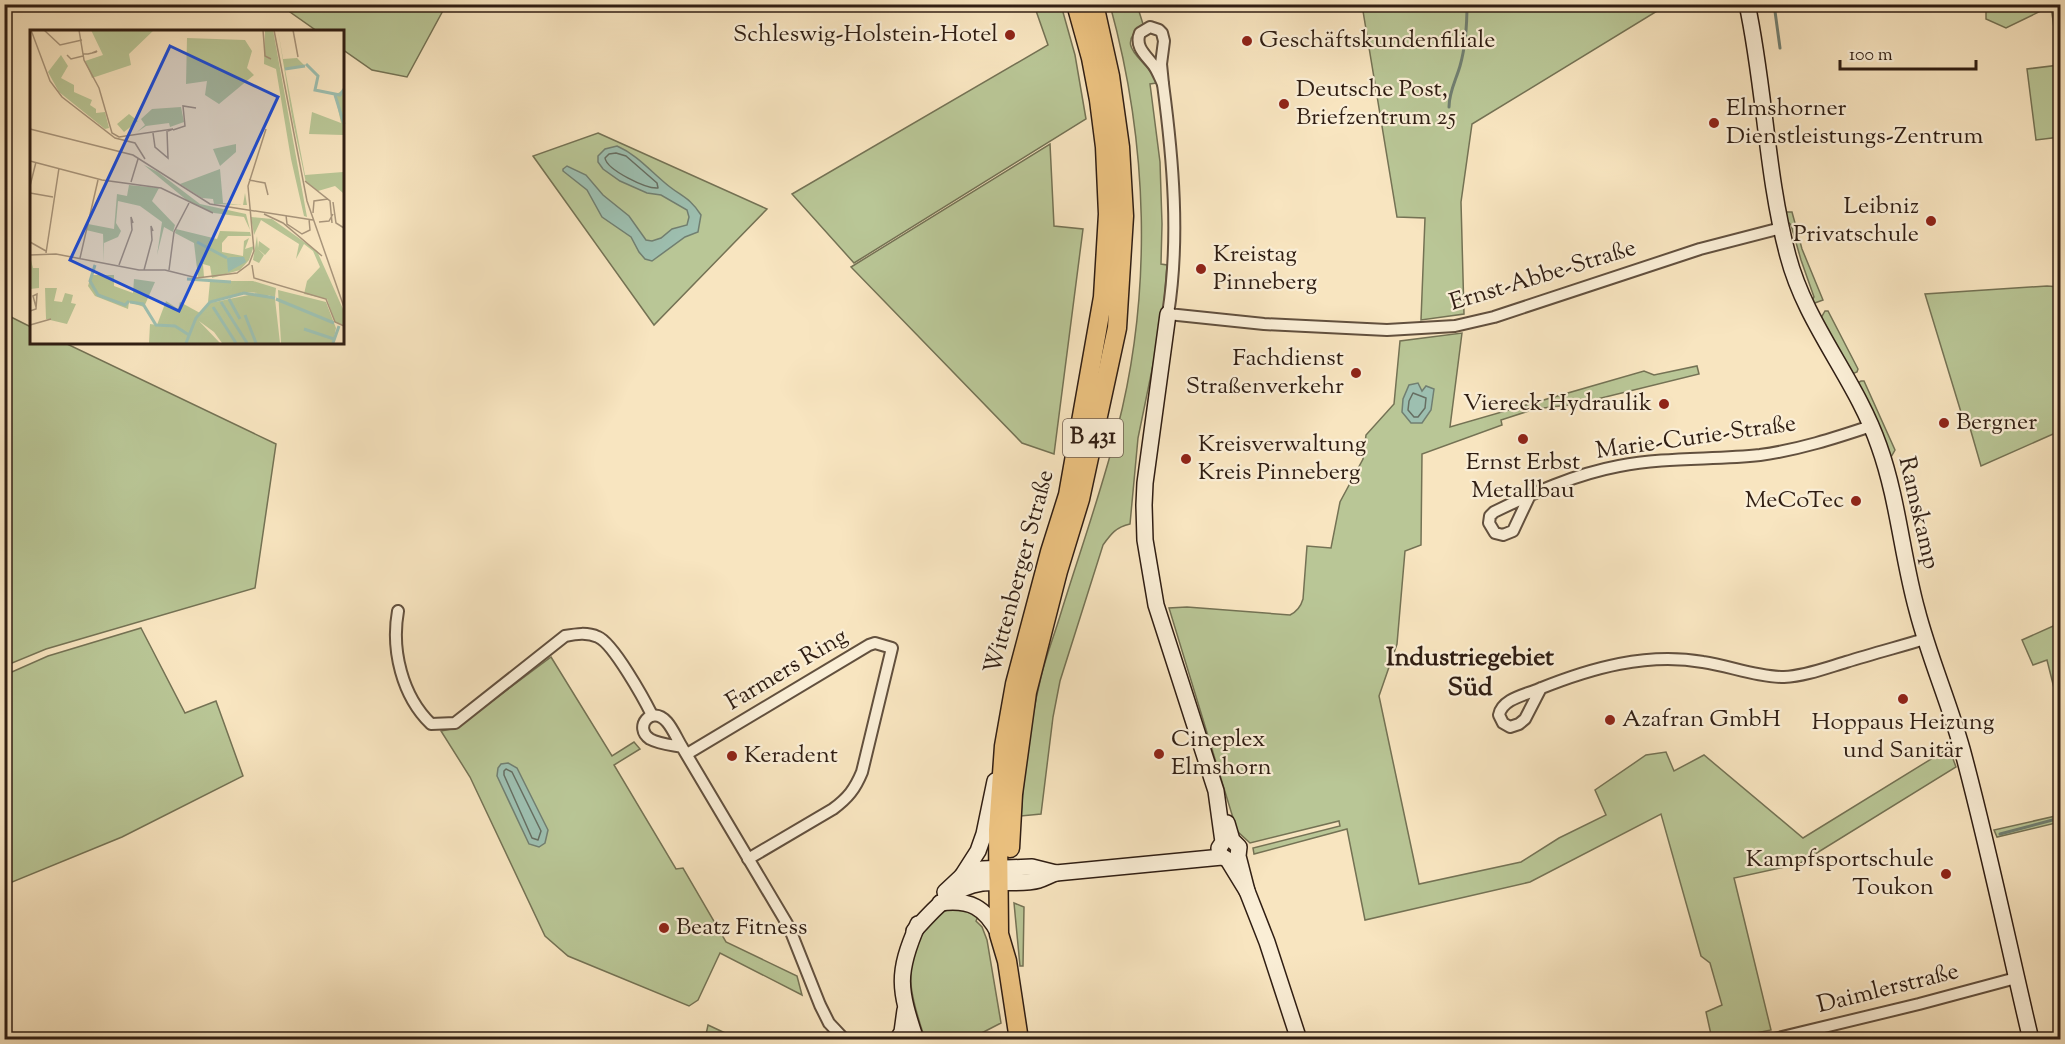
<svg xmlns="http://www.w3.org/2000/svg" width="2065" height="1044" viewBox="0 0 2065 1044" font-family="'Sorts Mill Goudy',serif">
	<rect width="100%" height="100%" fill="#f8e5c0"/>
	<filter id="stains"><feTurbulence type="fractalNoise" baseFrequency=".00333" numOctaves="4"/><feColorMatrix values="0 0 0 0 .2 0 0 0 0 .09 0 0 0 0 .02 0 0 0 .5 -.17"/></filter>
	<radialGradient id="worn" r=".72"><stop offset=".6" stop-color="#630" stop-opacity="0"/><stop offset="1" stop-color="#630" stop-opacity=".3"/></radialGradient>
	<g fill="#b9c696" stroke="#747254" stroke-width="1.5">
		<path d="M300,5V4L446,5L407,77L372,70L342,49V32L317,31L290,12Z"/>
		<path d="M1034,5H1061L1075,55L1086,119L854,263L792,194L1048,45Z"/>
		<path d="M1110,5H1137L1143,24C1111,49 1149,59 1157,83L1150,84L1160,162L1162,224L1161,264L1167,265L1163,316L1138,438L1130,524C1116,527 1111,534 1103,545L1060,681L1053,717L1041,814L1021,816C1024,769 1030,722 1041,677C1046,656 1054,636 1060,616C1079,554 1101,493 1117,430C1153,291 1148,143 1110,5Z"/>
		<path d="M1362,5H1667L1472,124L1461,202L1464,314L1421,320L1425,218L1397,217Z"/>
		<path d="M1986,5H2060V137L2036,140L2027,69L2059,65L2051,6L2006,28L1986,19Z"/>
		<path d="M598,133L767,209L654,325L533,156Z"/>
		<path d="M1050,144L1054,226L1083,229L1054,454L1022,443L851,267Z"/>
		<path d="M1786,212H1792L1802,249L1823,300L1812,304L1811,302L1814,297L1801,260L1791,225L1786,220Z"/>
		<path d="M2047,286L2060,287V431L1981,466L1968,421L1964,422L1925,294Z"/>
		<path d="M1825,311H1828L1858,369L1857,372L1852,374L1849,373L1821,318Z"/>
		<path d="M5,314L31,327L32,342H63L276,444L255,588L46,649L5,666Z"/>
		<path d="M1462,333L1450,427L1644,371L1654,375L1697,366L1699,374L1577,404L1535,409L1501,420L1502,425L1422,454L1421,545L1405,551L1397,644L1379,696L1419,884L1521,862L1559,838L1606,815L1595,790L1646,755L1666,752L1674,771L1704,755L1803,838L1949,748L1956,767L1799,864L1734,878L1771,1030L1726,1039H1712L1706,1012L1722,1005L1710,963L1701,956L1661,814L1530,882L1365,920L1347,829L1254,854L1253,848L1340,826L1339,821L1250,843L1237,831L1169,608L1187,607L1290,615C1298,611 1301,606 1303,599L1307,546L1331,548L1340,502L1363,459L1366,435L1394,404L1400,341Z"/>
		<path d="M1861,381H1864L1895,450L1891,457L1889,456L1856,384Z"/>
		<path d="M2060,623V712L2047,660L2033,665L2022,640Z"/>
		<path d="M141,628L185,713L216,701L243,776L122,837L5,885V675L48,656Z"/>
		<path d="M551,657L612,756L634,742L640,749L614,765L676,869L683,868L726,942L797,976L802,995L720,953L698,1000L689,1006L568,956L545,936L470,777L441,731L456,728Z"/>
		<path d="M2060,815V822L1997,837L1994,830Z"/>
		<path d="M1014,903L1024,907L1023,966H1020Z"/>
		<path d="M965,907L979,914L976,921L982,927L987,940L1001,1023L972,1038L925,1039C919,1021 913,1004 911,985C909,963 917,932 935,917C944,909 955,908 965,907Z"/>
		<path d="M708,1025L738,1039H705Z"/>
	</g>
	<g fill="#9dbfb0" stroke="#717f71" stroke-width="1.5">
		<path d="M617,146C638,155 652,173 670,187C683,197 691,199 701,215L698,232L685,237L652,261L645,259L639,252L631,237L602,217L587,190L563,171V169L567,166L586,175L603,195L629,216L646,240L652,241L661,238L672,229L687,225L689,217L687,210L661,195L647,193L620,181L603,169L598,162V156L605,149Z"/>
		<path d="M1418,383L1422,391L1426,386L1434,389L1431,410L1422,423H1411L1402,412L1403,399L1409,385Z"/>
		<path d="M508,763L517,768L548,830L545,843L539,847L529,844L497,776L498,768L501,764Z"/>
	</g>
	<g fill="none" stroke-linecap="round" stroke-linejoin="round">
		<g stroke="#666e62" stroke-width="1.5">
			<path d="M616,153L626,156L657,183L658,188C646,189 607,170 605,158L609,154Z"/>
			<path d="M1413,393L1426,398L1425,408L1418,417H1414L1408,410L1409,401Z"/>
			<path d="M506,769L512,772L541,831L538,840L532,838L504,775V771Z"/>
		</g>
		<g stroke="#717f71" stroke-width="3">
			<path d="M1774,4L1780,48"/>
			<path d="M1449,107C1449,92 1456,80 1460,66C1466,45 1467,26 1467,4"/>
			<path d="M2000,834L2060,818"/>
		</g>
		<g stroke="#62503e" stroke-width="14">
			<g id="street">
				<path d="M1150,27L1159,30L1162,33L1164,41L1161,64L1163,84C1160,78 1158,72 1154,66C1147,56 1134,47 1140,33Z"/>
				<path d="M1163,84C1173,159 1180,239 1168,314L1264,324L1387,330L1455,326L1494,317L1700,249L1781,228"/>
				<path d="M1529,497L1513,531L1503,535L1495,533L1489,523L1490,516L1494,512C1533,493 1576,474 1619,466C1666,457 1713,460 1760,455C1798,450 1835,438 1871,426"/>
				<path d="M398,611C391,650 402,696 431,724L455,723L565,636C576,634 587,632 598,637C613,643 644,699 652,715"/>
				<path d="M1541,688L1525,719L1519,724L1510,727L1503,723L1499,715C1502,699 1525,695 1539,689C1591,668 1647,652 1703,662C1730,666 1757,677 1784,677C1805,676 1826,668 1846,662C1872,654 1898,647 1925,639"/>
				<path d="M682,747C672,745 659,744 650,739C633,728 651,704 667,722C673,729 677,739 682,747L789,927L820,1005L829,1023L845,1040"/>
				<path d="M687,754L869,645L875,643L892,648L862,772C855,789 848,798 833,809L748,859"/>
				<path d="M1770,1040L1919,1004L2016,978"/>
			</g>
		</g>
		<g stroke="#301e13" stroke-width="18">
			<g id="secondary">
				<path d="M1747,4C1765,87 1766,174 1788,256C1806,325 1856,379 1879,446C1898,499 1902,556 1917,610C1929,657 1949,702 1962,749C1988,845 2008,943 2031,1040"/>
				<path d="M1168,314L1145,483L1144,505L1145,540L1156,605L1216,791L1223,842L1219,848L1220,855L1228,860L1247,891"/>
				<path d="M1227,823L1232,840L1239,847L1238,856L1247,891L1267,942L1299,1040"/>
				<path d="M962,876L978,851L984,834L995,781"/>
				<path d="M945,892L961,877L972,871L982,869L1032,867L1056,873"/>
				<path d="M940,903C970,899 985,907 999,934"/>
				<path d="M914,931C933,910 952,887 982,883C1000,881 1021,885 1039,880C1045,878 1050,875 1056,873L1222,857"/>
				<path d="M897,1040L902,1032L905,1010"/>
				<path d="M916,1040C899,989 896,974 918,924"/>
			</g>
		</g>
		<g stroke="#301e13" stroke-width="21">
			<g id="primary">
				<path d="M1010,848L1013,794L1027,692L1058,571L1080,499L1117,328L1124,216L1120,147L1110,76L1094,4"/>
				<path d="M1019,1040L1007,961L999,934L998,830L1004,746L1015,684L1050,552L1068,495L1103,297L1108,214L1105,147L1099,100L1091,58L1076,4"/>
			</g>
		</g>
		<use href="#street" stroke="#faeed6" stroke-width="10"/>
		<use href="#secondary" stroke="#faeed6" stroke-width="15"/>
		<use href="#primary" stroke="#ecc280" stroke-width="18"/>
	</g>
	<g fill="#8f2418" stroke="#faeed6" stroke-width="2">
		<circle cx="1010" cy="35" r="6"/>
		<circle cx="1247" cy="41" r="6"/>
		<circle cx="1284" cy="104" r="6"/>
		<circle cx="1714" cy="123" r="6"/>
		<circle cx="1931" cy="221" r="6"/>
		<circle cx="1201" cy="269" r="6"/>
		<circle cx="1356" cy="373" r="6"/>
		<circle cx="1664" cy="404" r="6"/>
		<circle cx="1944" cy="423" r="6"/>
		<circle cx="1523" cy="439" r="6"/>
		<circle cx="1186" cy="459" r="6"/>
		<circle cx="1856" cy="501" r="6"/>
		<circle cx="1903" cy="699" r="6"/>
		<circle cx="1610" cy="720" r="6"/>
		<circle cx="1159" cy="754" r="6"/>
		<circle cx="732" cy="756" r="6"/>
		<circle cx="1946" cy="874" r="6"/>
		<circle cx="664" cy="928" r="6"/>
	</g>
	<g text-anchor="middle" dominant-baseline="central" stroke-width="4.5" stroke-linejoin="round" paint-order="stroke">
		<rect fill="#faeed6" stroke="#6d5c4e" stroke-width="1.5" x="1063" y="419" width="60" height="38" rx="4.5"/>
		<g font-size="22" font-weight="bold" fill="#301e13">
			<text x="1093" y="438">B 431</text>
		</g>
		<g font-size="24" fill="#301e13" stroke="#faeed6" text-anchor="start">
			<text x="998" y="35" text-anchor="end">Schleswig-Holstein-Hotel</text>
			<text x="1259" y="41">Geschäftskundenfiliale</text>
			<text x="1296" y="90">Deutsche Post,<tspan x="1296" dy="28">Briefzentrum 25</tspan></text>
			<text x="1726" y="109">Elmshorner<tspan x="1726" dy="28">Dienstleistungs-Zentrum</tspan></text>
			<text x="1919" y="207" text-anchor="end">Leibniz<tspan x="1919" dy="28">Privatschule</tspan></text>
			<text x="1213" y="255">Kreistag<tspan x="1213" dy="28">Pinneberg</tspan></text>
			<text x="1344" y="359" text-anchor="end">Fachdienst<tspan x="1344" dy="28">Straßenverkehr</tspan></text>
			<text x="1652" y="404" text-anchor="end">Viereck Hydraulik</text>
			<text x="1956" y="423">Bergner</text>
			<text x="1198" y="445">Kreisverwaltung<tspan x="1198" dy="28">Kreis Pinneberg</tspan></text>
			<text x="1523" y="463" text-anchor="middle">Ernst Erbst<tspan x="1523" dy="28">Metallbau</tspan></text>
			<text x="1844" y="501" text-anchor="end">MeCoTec</text>
			<text x="1622" y="720">Azafran GmbH</text>
			<text x="1903" y="723" text-anchor="middle">Hoppaus Heizung<tspan x="1903" dy="28">und Sanitär</tspan></text>
			<text x="1171" y="740">Cineplex<tspan x="1171" dy="28">Elmshorn</tspan></text>
			<text x="744" y="756">Keradent</text>
			<text x="1934" y="860" text-anchor="end">Kampfsportschule<tspan x="1934" dy="28">Toukon</tspan></text>
			<text x="676" y="928">Beatz Fitness</text>
		</g>
		<g font-size="24" fill="#301e13" stroke="#faeed6">
			<text transform="translate(1543 276) rotate(-17)">Ernst-Abbe-Straße</text>
			<text transform="translate(1696 438) rotate(-8)">Marie-Curie-Straße</text>
			<text transform="translate(1918 513) rotate(77)">Ramskamp</text>
			<text transform="translate(1020 572) rotate(-75)">Wittenberger Straße</text>
			<text transform="translate(787 670) rotate(-31)">Farmers Ring</text>
			<text transform="translate(1888 989) rotate(-14)">Daimlerstraße</text>
		</g>
		<g font-size="26" font-weight="bold" fill="#301e13" stroke="#faeed6">
			<text x="1470" y="658">Industriegebiet<tspan x="1470" dy="30">Süd</tspan></text>
		</g>
	</g>
	<g transform="translate(30 30)">
		<rect width="314" height="314" fill="#f8e5c0"/>
		<path d="M61,0H124L99,24L101,35L62,48L55,31L73,25ZM235,0H243L277,187L274,186L261,129L246,39L234,34ZM248,0L253,29L267,28L274,35L255,39L275,145L313,142V163L305,156L288,161L276,153L262,87ZM157,8L215,10L222,21L217,38L224,45L189,74L175,65L177,51L156,54ZM31,25L38,36L31,48L44,55V62L62,70L60,75L66,79V83L75,82L79,98L75,99L29,62L18,42ZM313,60V105L279,104L282,82L311,93L305,65ZM151,77L154,92L140,97L139,93L116,96L107,102L115,95L111,89L122,79ZM99,84L108,91L94,102L87,94ZM206,114V122L190,136L183,119ZM114,135L128,142L170,174L216,184L220,200L214,187L184,183L159,172ZM190,139L193,173L213,175L215,163L217,175L184,174L183,169L172,168L150,154ZM99,155L129,158L122,171L145,195L143,202L134,197L127,225L132,192L110,176L88,171L86,193L91,201L88,207L74,213V232L73,204L56,200L58,194L84,199L87,164L97,166ZM221,187L242,189L287,221L313,279V295L305,292L297,269L274,264L277,251L290,237L283,221L274,214L266,229L269,214L231,190L224,205ZM146,199L187,209L190,201L220,202L221,206H198L192,213V222L213,226L214,211L219,208L215,219L224,216L219,230L210,240L182,248L180,236L173,234L174,247H168L164,213L145,203ZM227,206L228,218L229,211L240,219L235,225L228,219L234,225L229,233L223,230ZM0,226L3,238H9V258L0,259ZM65,233L63,245H84V256L103,263L104,249L125,252L114,277L99,272L98,279L65,266L58,256ZM180,251H223L246,258L245,267L237,265L245,269L250,313H192L184,302L169,291L190,313H119L120,294L127,295L136,271L148,279L150,272L170,283L180,273L228,263L214,262L178,272ZM15,258H27L24,271L32,272L35,263L43,265L41,273L46,274L37,294L16,289ZM248,260L296,272L306,298L303,313H251Z" fill="#b9c696"/>
		<path d="M201,227H214L216,232L198,242L197,228Z" fill="#9dbfb0"/>
		<path fill="none" stroke="#9dbfb0" stroke-width="3" d="M276,34L288,46L285,60L310,65L314,59M255,39L275,36M305,65L314,94M167,212L197,228M65,235L60,251L68,265L95,275L99,271M157,249L201,252M199,269L210,289M246,269L304,293M100,272L113,274L126,295L145,296L159,305M191,272L217,313M183,277L206,313M215,285L226,313M274,299L304,309M156,313L166,288L180,272L214,263L245,268M303,313L309,296"/>
		<path fill="none" stroke="#a8957b" stroke-width="1.5" d="M1,0L20,51L32,67L85,108L105,113L115,129M14,0L30,15L52,10M49,0L54,30L69,58L82,103L89,107L143,99L138,101M233,0L235,26L241,29M244,0L277,171L314,277M263,0L268,27M53,24H58L66,22L67,21L62,23M37,25L41,29L53,26M0,99L103,125L180,174L283,190M143,100L155,96L153,76L166,78M123,103L125,117L138,128L137,101M0,131L72,150L131,158L183,183M219,150L235,153L238,165M275,151L300,171L302,193M101,152L108,129M0,156L6,132M0,163L23,167M303,172L306,193L314,198M283,183L284,171L298,169M234,184L253,193L292,226M256,185L257,194L272,204L280,200L279,189M289,192L299,191L303,184M0,212L16,221M16,223L29,138M0,225L26,224L109,240H135L167,248L207,243L219,234L224,221L218,156L236,99M50,228L68,150M89,235L102,200L101,187L103,193M222,235L224,248L296,269L305,292L314,296M114,240L122,210L121,196L123,201M139,240L144,202L159,173M0,281L6,279L7,264L3,266L6,277M0,295L21,289"/>
		<path fill="#1d4ed8" fill-opacity="0.15" stroke="#1d4ed8" stroke-width="3" d="M140,16L248,67L149,281L40,230Z"/>
		<rect width="314" height="314" fill="none" stroke="#301e13" stroke-width="3"/>
	</g>
	<rect width="2065" height="1044" fill="none" stroke="#f8e5c0" stroke-width="24"/>
	<rect x="6" y="6" width="2053" height="1032" fill="none" stroke="#301e13" stroke-width="3"/>
	<rect x="12" y="12" width="2041" height="1020" fill="none" stroke="#301e13" stroke-width="1.5"/>
	<path d="M1840 60v9h136v-9" fill="none" stroke="#301e13" stroke-width="3"/>
	<text x="1849" y="60" font-size="18" fill="#301e13" stroke="#faeed6" stroke-width="4.5" paint-order="stroke">100 m</text>
	<rect width="100%" height="100%" filter="url(#stains)"/>
	<rect width="100%" height="100%" fill="url(#worn)"/>
</svg>
